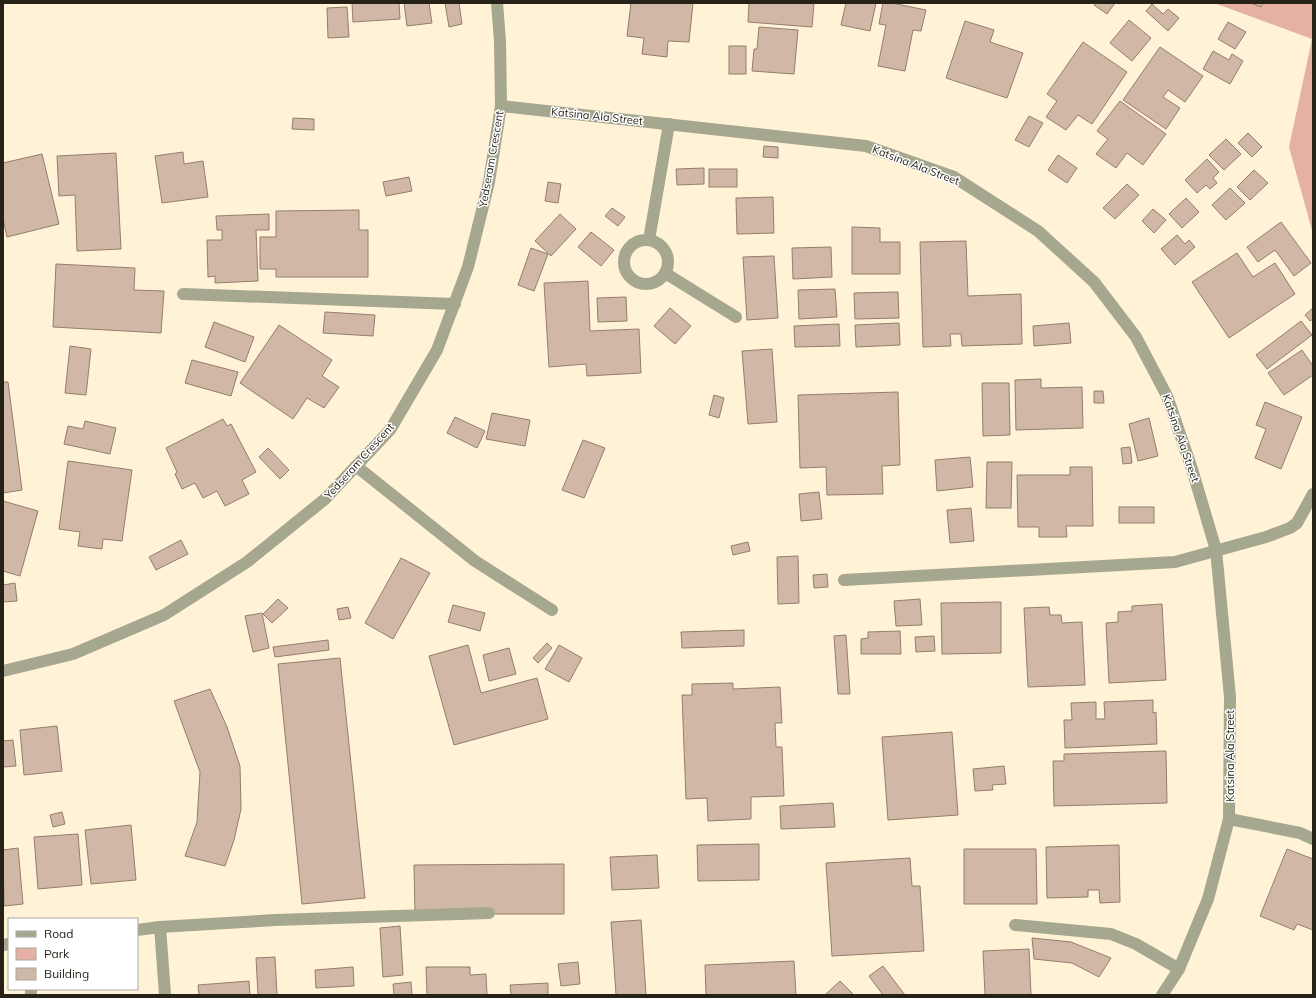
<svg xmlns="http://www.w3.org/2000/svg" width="1316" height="998" viewBox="0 0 1316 998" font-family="Mulish,sans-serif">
	<rect width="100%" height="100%" fill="#fff2d7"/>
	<path fill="#e5b1a4" d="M1214,3H1313V234L1289,147L1312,39Z"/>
	<g fill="#d1b8a6" stroke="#947d6c">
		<path d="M352,3H399L400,19L353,22Z"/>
		<path d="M404,3H429L432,23L407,26Z"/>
		<path d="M445,3H459L462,24L449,27Z"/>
		<path d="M631,3H693L689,42L668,41L667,57L642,54L644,38L627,36Z"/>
		<path d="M749,3H814L812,27L748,22Z"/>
		<path d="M846,3H876L870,31L841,25Z"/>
		<path d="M883,3H892L926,10L921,31L913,30L905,71L878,66L886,25L879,24Z"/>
		<path d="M1096,3H1115L1107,14L1094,5Z"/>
		<path d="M1251,3H1263L1261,7Z"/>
		<path d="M1152,4L1163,14L1168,9L1179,18L1168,31L1146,11Z"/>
		<path d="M347,7L349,37L328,38L327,8Z"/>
		<path d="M1129,20L1151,38L1132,61L1110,43Z"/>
		<path d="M965,21L994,30L990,42L1023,53L1007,98L946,78Z"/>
		<path d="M1228,22L1246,32L1235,49L1218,39Z"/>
		<path d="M759,27L798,30L794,74L752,71L754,49H757Z"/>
		<path d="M1083,42L1127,72L1092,124L1078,115L1066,130L1046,117L1057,101L1047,94Z"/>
		<rect x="729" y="46" width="17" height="28"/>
		<path d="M1160,47L1203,76L1185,102L1168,90L1163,97L1180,108L1166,129L1123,100Z"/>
		<path d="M1213,51L1229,60L1232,54L1243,61L1230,84L1203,69Z"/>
		<path d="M1120,101L1166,134L1143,165L1127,153L1116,168L1096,154L1108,139L1097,131Z"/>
		<path d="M1029,116L1043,123L1029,147L1015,140Z"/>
		<path d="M293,118L314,119V130L292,129Z"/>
		<path d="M1248,133L1262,147L1252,157L1238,143Z"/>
		<path d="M1226,139L1241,154L1224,170L1209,155Z"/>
		<path d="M764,146L778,147V158L763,157Z"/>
		<path d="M183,152L184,164L203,161L208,197L162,203L155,156Z"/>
		<path d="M116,153L121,249L77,251L75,195L59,196L57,156Z"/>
		<path d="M42,154L59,224L7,237L3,219V163Z"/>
		<path d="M1058,155L1077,168L1067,183L1048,170Z"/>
		<path d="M1207,159L1219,172L1213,178L1217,183L1210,189L1206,185L1197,193L1185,180Z"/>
		<path d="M704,168V184L677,185L676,169Z"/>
		<rect x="709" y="169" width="28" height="18"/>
		<path d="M1254,170L1268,183L1250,200L1237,187Z"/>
		<path d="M409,177L412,191L386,196L383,182Z"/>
		<path d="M548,182L561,184L558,203L545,201Z"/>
		<path d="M1127,184L1139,195L1115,219L1103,208Z"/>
		<path d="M1230,188L1245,203L1226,220L1212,205Z"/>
		<path d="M773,197L774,233L737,234L736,198Z"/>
		<path d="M1186,198L1199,212L1182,228L1169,214Z"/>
		<path d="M612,208L625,217L618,226L605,216Z"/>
		<path d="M1153,209L1166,220L1154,233L1142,221Z"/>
		<path d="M359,210V230H368V277H276V269H260V237H276V211Z"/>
		<path d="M269,214V230H256L258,281L215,283V276L208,277L207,240H222V230H217L216,216Z"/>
		<path d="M560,214L576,229L551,256L535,241Z"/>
		<path d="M1281,222L1311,263L1294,276L1275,250L1258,262L1247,247Z"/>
		<path d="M852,227L880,228V242H900V274H852Z"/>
		<path d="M591,232L614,250L601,266L578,247Z"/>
		<path d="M1177,235L1185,244L1189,240L1195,247L1175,265L1161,249Z"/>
		<path d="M966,241L968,296L1021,294L1022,344L962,346L961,334H950L951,346L923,347L920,242Z"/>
		<path d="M831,247L832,277L793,279L792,248Z"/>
		<path d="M531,248L548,254L534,291L518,285Z"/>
		<path d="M1237,253L1253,277L1275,263L1295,294L1229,338L1192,282Z"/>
		<path d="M774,256L778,318L747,320L743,257Z"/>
		<path d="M56,264L135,268L134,290L164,291L161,333L53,327Z"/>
		<path d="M588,281L590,331L639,329L641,373L587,376L586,364L549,367L544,283Z"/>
		<path d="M835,289L837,317L799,319L798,290Z"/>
		<path d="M898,292L899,318L855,319L854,293Z"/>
		<path d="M626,297L627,321L598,322L597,298Z"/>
		<path d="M670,308L691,326L675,344L654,326Z"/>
		<path d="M1313,308V319L1310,321L1305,315Z"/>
		<path d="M325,312L375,315L373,336L323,333Z"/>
		<path d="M1301,321L1312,335L1267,369L1256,355Z"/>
		<path d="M214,322L254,337L245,362L205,347Z"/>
		<path d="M899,323L900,345L856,347L855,325Z"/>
		<path d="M1069,323L1071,343L1034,346L1033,326Z"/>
		<path d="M839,324L840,346L795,347L794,326Z"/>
		<path d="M279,325L332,360L322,376L339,387L324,408L307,398L293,419L240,383Z"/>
		<path d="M70,346L91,349L86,395L65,393Z"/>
		<path d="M772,349L777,422L748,424L742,351Z"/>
		<path d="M1302,350L1313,366V375L1284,395L1268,373Z"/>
		<path d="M192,360L238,372L231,396L185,383Z"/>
		<path d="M1041,379V388L1082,387L1083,428L1016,430L1015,380Z"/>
		<path d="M3,382H8L22,490L3,493Z"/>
		<path d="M982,383H1009L1010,435L983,436Z"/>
		<path d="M1094,391H1103L1104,403H1094Z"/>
		<path d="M898,392L900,465L882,466L883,494L827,495L826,467L800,468L798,395Z"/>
		<path d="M714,395L724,398L719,418L709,415Z"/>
		<path d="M1265,402L1302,417L1281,469L1255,458L1266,429L1256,425Z"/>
		<path d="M492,413L530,420L525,446L486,439Z"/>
		<path d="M455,417L485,431L477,448L447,433Z"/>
		<path d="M1149,418L1158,456L1138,461L1129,424Z"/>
		<path d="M223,419L227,426L231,424L256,472L242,480L249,494L225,506L217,491L203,498L195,483L182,489L175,474L177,472L166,448Z"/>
		<path d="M85,421L116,428L110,454L64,444L68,426L83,429Z"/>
		<path d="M583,440L605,448L584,498L562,490Z"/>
		<path d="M1130,447L1132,463L1123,464L1121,448Z"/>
		<path d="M268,448L289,470L280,479L259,457Z"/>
		<path d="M970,457L973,487L937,491L935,460Z"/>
		<path d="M68,461L132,470L122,541L103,539L102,549L78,546L80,532L59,529Z"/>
		<path d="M987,462H1012L1011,508H986Z"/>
		<path d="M1070,467H1092L1093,526H1066L1067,537H1039V527H1018L1017,475H1070Z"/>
		<path d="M819,492L822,519L801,521L799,494Z"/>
		<path d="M3,501L38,511L20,576L3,571Z"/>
		<rect x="1119" y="507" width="35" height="16"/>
		<path d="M971,508L974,541L950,543L947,510Z"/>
		<path d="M181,540L188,554L156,570L149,557Z"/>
		<path d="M748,542L750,551L733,555L731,546Z"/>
		<path d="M798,556L799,603L778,604L777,557Z"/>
		<path d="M401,558L430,573L393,639L365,623Z"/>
		<path d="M827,574L828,587L814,588L813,575Z"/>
		<path d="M15,583L17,601L3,602V585Z"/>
		<path d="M278,599L288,608L272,623L263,614Z"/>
		<path d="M920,599L922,625L896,626L894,601Z"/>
		<path d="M1001,602V653L942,654L941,603Z"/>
		<path d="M1162,604L1166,680L1109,683L1106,623L1118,622V612L1132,611V606Z"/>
		<path d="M453,605L485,613L480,631L448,622Z"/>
		<path d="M348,607L351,618L339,620L337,609Z"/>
		<path d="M1049,607L1050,615H1061L1062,623L1082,622L1085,685L1028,687L1024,608Z"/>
		<path d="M262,613L269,648L253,652L245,616Z"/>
		<path d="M744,630V646L682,648L681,632Z"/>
		<path d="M900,631L901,654H861V639L868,638V632Z"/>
		<path d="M846,635L850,694H838L834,636Z"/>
		<path d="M934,636L935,651L916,652L915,637Z"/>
		<path d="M328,640L329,650L275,657L273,647Z"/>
		<path d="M547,643L552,648L538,663L533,658Z"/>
		<path d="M468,645L481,693L537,678L548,719L454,745L429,656Z"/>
		<path d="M559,645L582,658L569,682L545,669Z"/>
		<path d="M509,648L516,674L489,681L483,655Z"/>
		<path d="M340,658L365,898L302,904L278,664Z"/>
		<path d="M733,683V689L780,687L782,723H775L776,747H782L784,796L751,797V819L708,821L707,798L686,799L682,695H692V684Z"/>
		<path d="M210,689L227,727L240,766L241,809L234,840L225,866L185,856L197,822L200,772L174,701Z"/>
		<path d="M1153,700V713L1156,712L1157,744L1065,748L1064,720H1072L1071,703L1096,702V719H1105L1104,702Z"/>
		<path d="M57,726L62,771L24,775L20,730Z"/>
		<path d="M952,732L958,815L888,820L882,737Z"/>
		<path d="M13,740L16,766L3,767V741Z"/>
		<path d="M1166,751L1167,803L1054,806L1053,761H1064V754Z"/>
		<path d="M1004,766L1006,784L992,785L993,790L975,791L973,769Z"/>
		<path d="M833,803L835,827L781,829L780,806Z"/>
		<path d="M62,812L65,824L53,827L50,815Z"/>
		<path d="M131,825L136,880L91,884L85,830Z"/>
		<path d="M78,834L82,885L38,889L34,837Z"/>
		<path d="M759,844V880L698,881L697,845Z"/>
		<path d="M1119,845L1120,902L1100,903L1099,890H1088V897L1047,898L1046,847Z"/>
		<path d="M18,848L23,904L4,906L3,850Z"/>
		<path d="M964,849H1036L1037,904H964Z"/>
		<path d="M1287,849L1313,859V930L1297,924L1294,930L1260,916Z"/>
		<path d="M657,855L659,888L612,890L610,857Z"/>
		<path d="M910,858L912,886H920L924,951L832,956L826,863Z"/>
		<path d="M564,864V914H415L414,865Z"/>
		<path d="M641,920L646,995H616L611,922Z"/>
		<path d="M400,926L403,975L383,977L380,928Z"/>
		<path d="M1032,938L1071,942L1111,958L1099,977L1072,963L1034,959Z"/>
		<path d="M1029,949L1031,995H985L983,951Z"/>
		<path d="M275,957L277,995H258L256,958Z"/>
		<path d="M794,961L796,995H706L705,965Z"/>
		<path d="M578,962L580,984L561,986L558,964Z"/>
		<path d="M883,966L905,995H883L869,976Z"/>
		<path d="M353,967L354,986L316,988L315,970Z"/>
		<path d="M426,967H470V975L486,974L487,995H427Z"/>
		<path d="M249,981L250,995H199L198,985Z"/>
		<path d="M840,981L854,995H825Z"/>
		<path d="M411,982L412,995H394L393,984Z"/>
		<path d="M548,983V995H511L510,985Z"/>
	</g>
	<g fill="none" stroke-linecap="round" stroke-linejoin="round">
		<g stroke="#a5a78e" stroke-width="12">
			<path d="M501,106L866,146L954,177L1038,231L1094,282L1136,337L1167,396L1192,469L1216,550L1230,697L1229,819L1208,899L1179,969L1162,995"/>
			<path d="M649,240L669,124"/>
			<circle cx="646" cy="262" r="22"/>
			<path d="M665,273L736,317"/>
			<path d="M183,294L455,304"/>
			<path d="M356,466L475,561L552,610"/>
			<path d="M844,580L1175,562L1266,537L1290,528L1297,523L1313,494"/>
			<path d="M3,671L73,654L164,615L247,562L325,499L390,430L437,350L468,267L489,182L501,106L500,41L497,3"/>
			<path d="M1229,819L1300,833L1313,839"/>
			<path d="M1015,925L1111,934L1136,944L1179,969"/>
			<path d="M160,927L275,920L489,913"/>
			<path d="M137,930L160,927L165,995"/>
			<path d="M3,945L9,944"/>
			<path d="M31,989V995"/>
		</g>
	</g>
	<g text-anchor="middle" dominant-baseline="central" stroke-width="3" stroke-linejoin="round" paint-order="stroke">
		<g font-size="11" fill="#262218" stroke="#fff">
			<text transform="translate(597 116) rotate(6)">Katsina Ala Street</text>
			<text transform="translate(491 159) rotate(-80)">Yedseram Crescent</text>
			<text transform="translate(916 165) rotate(21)">Katsina Ala Street</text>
			<text transform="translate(1181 438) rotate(71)">Katsina Ala Street</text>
			<text transform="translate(359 461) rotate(-48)">Yedseram Crescent</text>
			<text transform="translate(1230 756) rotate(-90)">Katsina Ala Street</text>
		</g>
	</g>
	<rect width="1316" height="998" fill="none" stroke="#262218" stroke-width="8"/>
	<rect x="8" y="918" width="130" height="72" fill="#ffffff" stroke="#a8a7a3"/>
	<rect x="16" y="931" width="20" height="6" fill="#a5a78e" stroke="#a8a7a3"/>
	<text x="44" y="938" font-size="12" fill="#262218">Road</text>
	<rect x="16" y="948" width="20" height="12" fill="#e5b1a4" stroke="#a8a7a3"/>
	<text x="44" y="958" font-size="12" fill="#262218">Park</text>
	<rect x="16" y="968" width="20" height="12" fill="#d1b8a6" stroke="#a8a7a3"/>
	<text x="44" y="978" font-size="12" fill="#262218">Building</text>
</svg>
